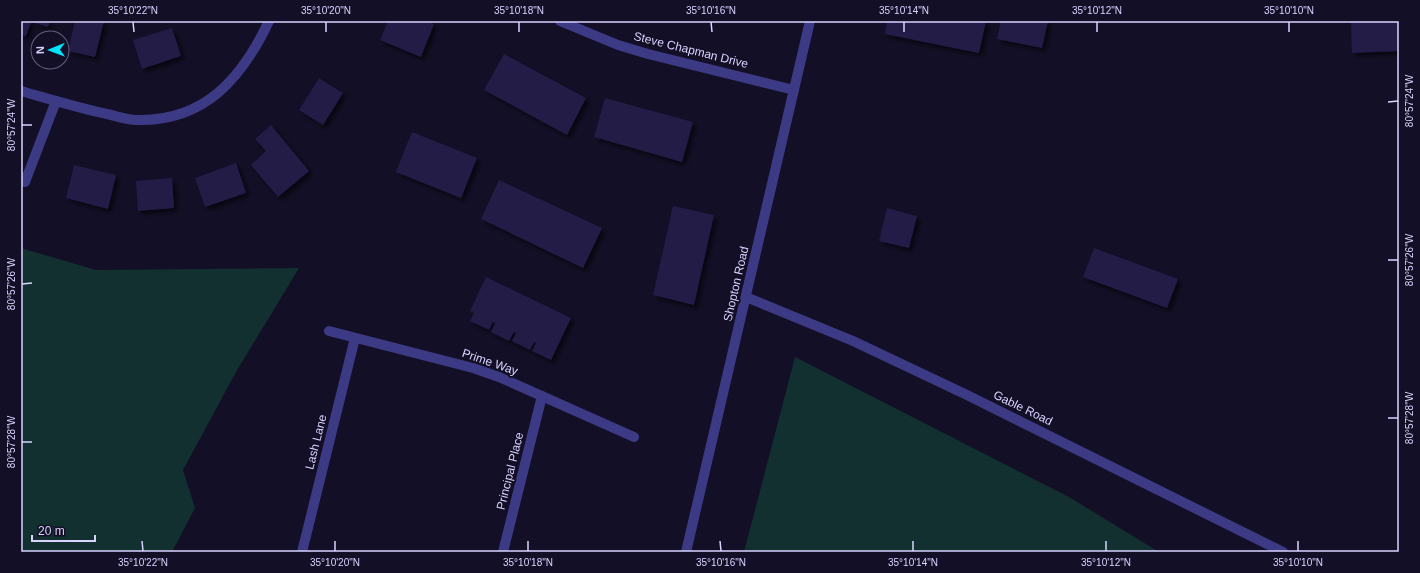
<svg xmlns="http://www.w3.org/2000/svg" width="1420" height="573" viewBox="0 0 1420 573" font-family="Helvetica,sans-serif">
	<defs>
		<filter id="shadow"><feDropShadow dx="3.5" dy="3.5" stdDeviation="2" flood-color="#0009"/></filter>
	</defs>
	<rect width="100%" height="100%" fill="#130f26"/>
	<g fill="#12302f">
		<path d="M21,248L96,270L299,268L236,372L183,470L195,508L172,552H21Z"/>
		<path d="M795,357L1069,497L1159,552H744Z"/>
	</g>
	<g fill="#241b47" filter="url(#shadow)">
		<path d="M21,21H50L48,27L31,22L26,36L21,35Z"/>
		<path d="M75,21H104L95,57L68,51Z"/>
		<path d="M388,21H427L434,24L421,57L380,40Z"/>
		<path d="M887,21H986L979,53L885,34Z"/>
		<path d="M1001,21H1048L1042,48L997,39Z"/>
		<path d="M1351,21H1399V51L1352,53Z"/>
		<path d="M172,28L181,56L142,69L133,40Z"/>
		<path d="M504,54L586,98L567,135L484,90Z"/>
		<path d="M319,78L343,93L323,125L299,110Z"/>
		<path d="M605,98L693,122L682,162L594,137Z"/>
		<path d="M271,125L309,171L278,197L251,165L266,151L255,139Z"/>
		<path d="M412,132L477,158L461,198L396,172Z"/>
		<path d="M236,163L246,193L205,207L195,178Z"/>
		<path d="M74,165L116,175L108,209L66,198Z"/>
		<path d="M172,178L174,208L138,211L136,181Z"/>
		<path d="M499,180L602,228L583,268L481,219Z"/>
		<path d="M673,206L714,215L694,305L653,295Z"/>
		<path d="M887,208L917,216L909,248L879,241Z"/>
		<path d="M1094,248L1178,279L1167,308L1083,277Z"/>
		<path d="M486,277L571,318L551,360L532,351L536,343L534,342L530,350L512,341L516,333L514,332L509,341L491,332L495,323L493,322L489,330L470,321L474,313L470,311Z"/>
	</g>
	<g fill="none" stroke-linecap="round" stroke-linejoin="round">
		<g stroke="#3d3a85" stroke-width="10">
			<path d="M560,21L618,45L648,54L794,90"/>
			<path d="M21,91C49,99 78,108 107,114C116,116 127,120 136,120C205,122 242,78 269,21"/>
			<path d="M25,182L56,101"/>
			<path d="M746,297L853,341L967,395L1283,552"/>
			<path d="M329,331L473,368L499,377L634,437"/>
			<path d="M302,552L355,338"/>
			<path d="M503,552L542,396"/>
		</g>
		<path stroke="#3d3a85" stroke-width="10" d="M686,552L810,21"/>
	</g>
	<path fill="none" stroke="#d9d4ff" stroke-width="1.5" d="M133,22L134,32M326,22V32M519,22V32M711,22L712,32M904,22V32M1097,22V32M1289,22V32M1388,102L1398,101M22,125H32M1388,260H1398M22,284L32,283M1388,418H1398M22,442H32M142,541L143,551M335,541V551M528,541V551M720,541L721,551M913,541V551M1106,541V551M1298,541V551"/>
	<g text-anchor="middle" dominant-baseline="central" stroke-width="4" stroke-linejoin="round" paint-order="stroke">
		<g font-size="12" fill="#d9d4ff" stroke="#130f26">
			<text transform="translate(691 50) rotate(14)">Steve Chapman Drive</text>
			<text transform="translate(736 284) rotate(-77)">Shopton Road</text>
			<text transform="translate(490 362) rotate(19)">Prime Way</text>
			<text transform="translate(1023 408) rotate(26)">Gable Road</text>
			<text transform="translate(316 442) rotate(-76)">Lash Lane</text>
			<text transform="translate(510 471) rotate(-76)">Principal Place</text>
		</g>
	</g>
	<rect width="1420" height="573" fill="none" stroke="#130f26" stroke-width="44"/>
	<g transform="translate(50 50) rotate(269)"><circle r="19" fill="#130f26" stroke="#625e7d"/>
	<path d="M0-3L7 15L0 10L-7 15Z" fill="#00e5ff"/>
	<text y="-6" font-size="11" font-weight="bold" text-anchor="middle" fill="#d9d4ff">N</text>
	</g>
	<path d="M32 535v6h63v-6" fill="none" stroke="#d9d4ff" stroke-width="2"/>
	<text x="38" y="535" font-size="12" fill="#d9d4ff" stroke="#130f26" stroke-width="3" paint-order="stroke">20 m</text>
	<rect x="22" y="22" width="1376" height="529" fill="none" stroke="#d9d4ff" stroke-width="1.5"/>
	<g font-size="10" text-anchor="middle" fill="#d9d4ff">
		<text x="133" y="14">35°10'22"N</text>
		<text x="326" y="14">35°10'20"N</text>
		<text x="519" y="14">35°10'18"N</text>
		<text x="711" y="14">35°10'16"N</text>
		<text x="904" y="14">35°10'14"N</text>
		<text x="1097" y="14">35°10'12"N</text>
		<text x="1289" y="14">35°10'10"N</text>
		<text transform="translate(1409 101) rotate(-90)" y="4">80°57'24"W</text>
		<text transform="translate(11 125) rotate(-90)" y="4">80°57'24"W</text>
		<text transform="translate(1409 260) rotate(-90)" y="4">80°57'26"W</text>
		<text transform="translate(11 284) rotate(-90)" y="4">80°57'26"W</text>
		<text transform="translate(1409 418) rotate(-90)" y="4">80°57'28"W</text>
		<text transform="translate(11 442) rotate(-90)" y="4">80°57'28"W</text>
		<text x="143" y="566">35°10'22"N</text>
		<text x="335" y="566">35°10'20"N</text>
		<text x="528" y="566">35°10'18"N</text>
		<text x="721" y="566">35°10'16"N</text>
		<text x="913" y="566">35°10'14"N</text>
		<text x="1106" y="566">35°10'12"N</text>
		<text x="1298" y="566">35°10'10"N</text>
	</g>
</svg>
